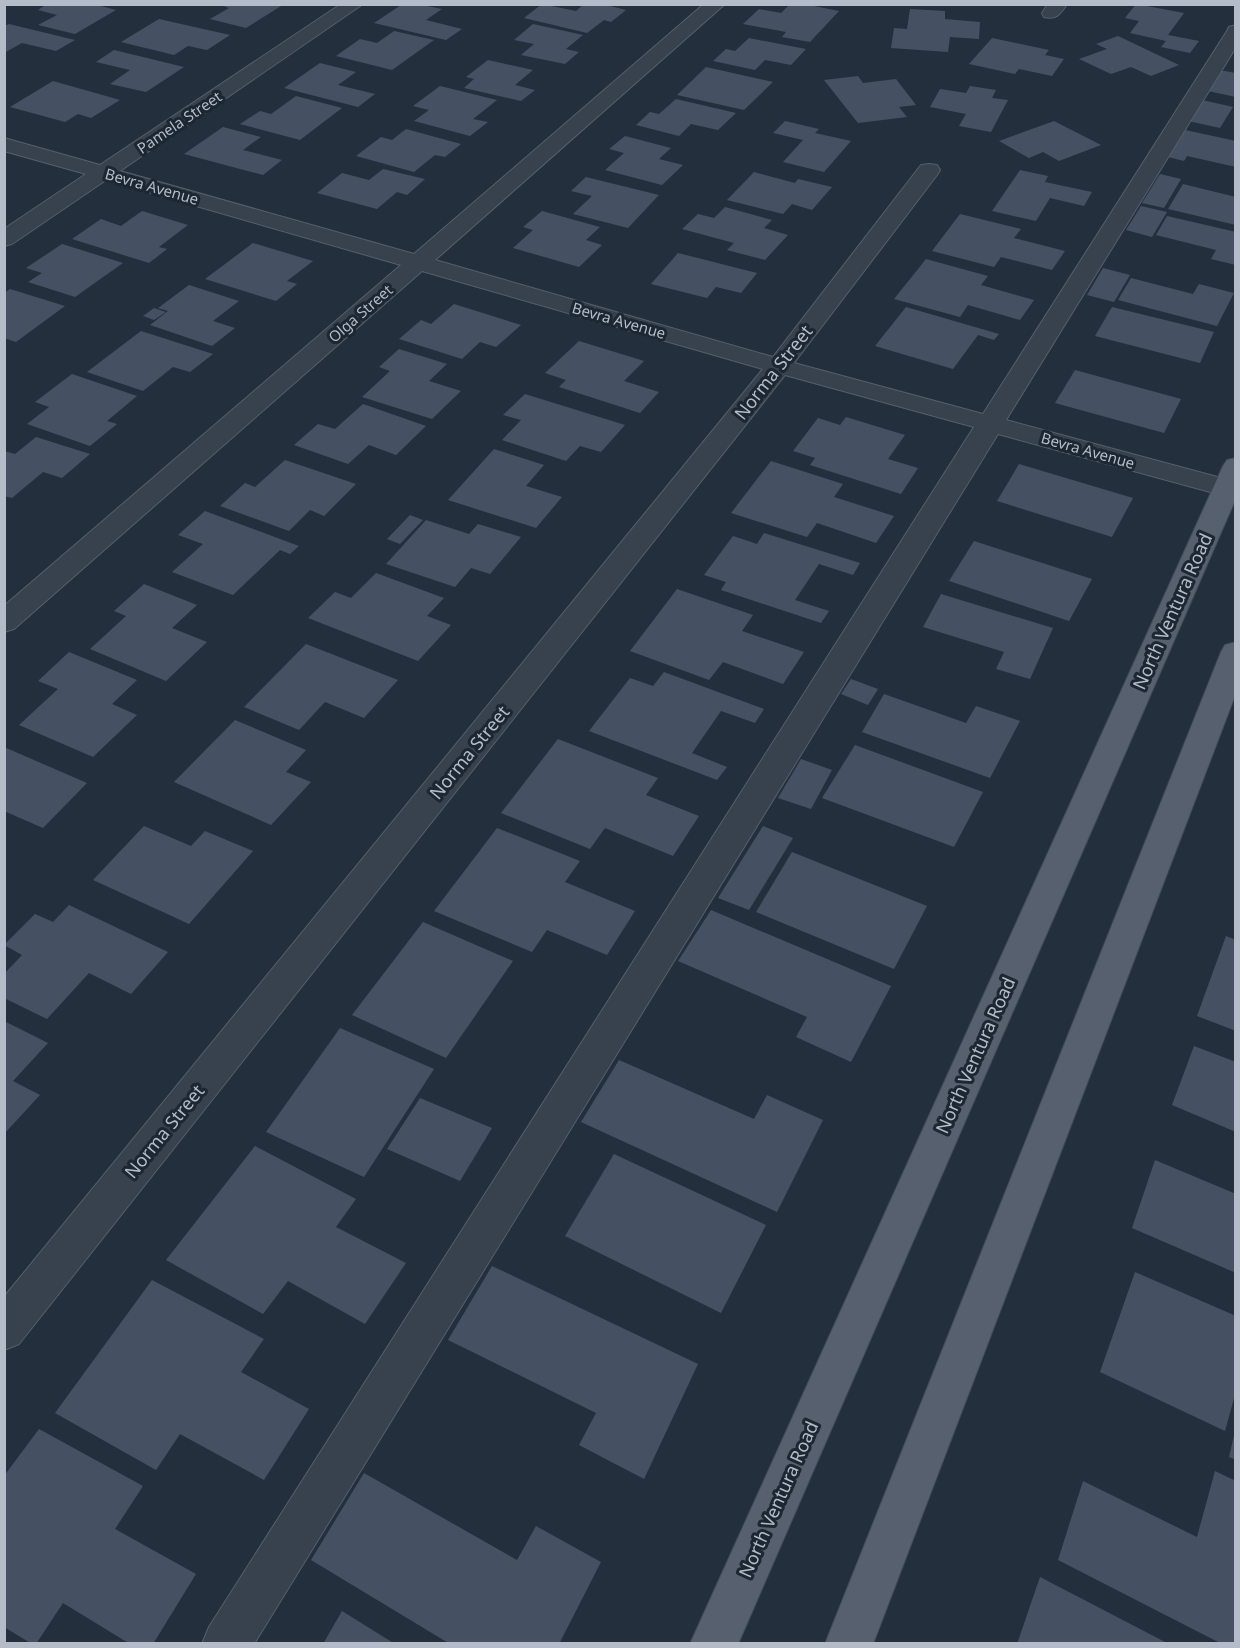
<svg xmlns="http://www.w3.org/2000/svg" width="1240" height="1648" viewBox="0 0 1240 1648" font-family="'Noto Sans',sans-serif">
	<rect width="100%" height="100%" fill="#242f3e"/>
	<g fill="#455162">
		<path d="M47,4H93L116,10L75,34L38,25L57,15L38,10Z"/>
		<path d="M219,4H275L281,6L246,28L210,19L229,8Z"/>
		<path d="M542,4L576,11L584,4H602L626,10L611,22L604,20L587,33L524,18Z"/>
		<path d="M790,4H804L839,11L810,42L782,37L786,32L743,24L759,9L781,13Z"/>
		<path d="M1136,4L1184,13L1168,35L1199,41L1190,53L1161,47L1166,41L1130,33L1139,21L1125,18Z"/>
		<path d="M401,5H422L442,9L426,20L462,29L446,40L374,23Z"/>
		<path d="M910,9L945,11V19L980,22L979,39L950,37L948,52L891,48L894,28L907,29Z"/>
		<path d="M159,19L230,35L207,50L188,46L174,55L121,42Z"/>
		<path d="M9,24L75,40L56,51L22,43L4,53V26Z"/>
		<path d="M533,24L583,35L566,49L579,52L565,64L521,55L534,44L514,40Z"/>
		<path d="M394,31L434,40L392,70L336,56L360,39L377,43Z"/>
		<path d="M1118,36L1179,65L1151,76L1131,67L1111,74L1079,59L1107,49L1096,44Z"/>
		<path d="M749,38L806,49L791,65L765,60L755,70L713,61L726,49L735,51Z"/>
		<path d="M992,38L1049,50L1045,55L1064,59L1052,76L1019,69L1015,74L969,64Z"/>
		<path d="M114,50L184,67L146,92L110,84L130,70L96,62Z"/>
		<path d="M488,60L533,70L515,85L535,90L521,101L464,88L474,79L466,77Z"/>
		<path d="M320,63L356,72L338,85L375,94L358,107L284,88Z"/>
		<path d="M706,67L773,82L744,110L677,95Z"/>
		<path d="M1219,70L1236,73V97L1208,91Z"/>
		<path d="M858,76L863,83L896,79L916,105L899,107L907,117L858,123L824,80Z"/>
		<path d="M53,81L120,100L91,118L78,114L65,122L10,107Z"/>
		<path d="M440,86L497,100L473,119L488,122L470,136L414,121L429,110L413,106Z"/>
		<path d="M970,86L996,90L992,98L1008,100L991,132L959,126L966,114L930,107L940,89L966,93Z"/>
		<path d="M296,96L342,108L300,140L240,124L260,111L271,114Z"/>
		<path d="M676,99L736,113L718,130L691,124L679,136L636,125L650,112L659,114Z"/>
		<path d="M1202,100L1233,107L1220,128L1188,121Z"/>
		<path d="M785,121L819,129L815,133L851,141L824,172L783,162L803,140L773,133Z"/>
		<path d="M1054,121L1101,145L1059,161L1043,152L1029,158L999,141Z"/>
		<path d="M223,127L261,137L243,150L282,160L263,175L184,154Z"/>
		<path d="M406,129L461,144L445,157L435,155L414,172L356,156L381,137L392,140Z"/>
		<path d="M1185,130L1236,141V167L1187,156L1184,161L1168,157Z"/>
		<path d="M625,136L671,148L659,159L683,165L662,185L605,170L624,153L609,149Z"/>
		<path d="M383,169L425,179L407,195L397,192L377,209L317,193L342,173L369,180Z"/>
		<path d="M1020,170L1048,176L1045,182L1092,192L1084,206L1050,198L1036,221L992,211Z"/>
		<path d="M754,172L795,183L798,179L832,187L812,210L792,204L783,214L727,200Z"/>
		<path d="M1160,174L1181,179L1164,208L1142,203Z"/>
		<path d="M586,177L659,195L628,228L573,214L592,196L571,191Z"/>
		<path d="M1183,184L1236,197V225L1168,209Z"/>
		<path d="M1141,206L1167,212L1152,237L1126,230Z"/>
		<path d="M725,207L772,220L764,228L788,235L765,260L727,250L734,243L682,229L698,214L714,218Z"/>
		<path d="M142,211L188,225L159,247L167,249L149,263L72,239L101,219L121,226Z"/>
		<path d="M542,211L600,227L586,240L602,245L579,267L513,248L533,230L523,227Z"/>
		<path d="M960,214L1021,229L1014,238L1065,251L1052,270L1001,257L994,267L932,251Z"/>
		<path d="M1167,216L1236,232V265L1211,259L1216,250L1156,235Z"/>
		<path d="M253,243L313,261L287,281L297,284L276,301L205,279Z"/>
		<path d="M62,244L123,263L75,297L28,282L42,273L26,268Z"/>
		<path d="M678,253L757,273L741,293L716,287L707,298L651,284Z"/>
		<path d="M926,259L988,276L981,285L1034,300L1020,320L968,305L960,317L894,299Z"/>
		<path d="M1103,268L1130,275L1114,302L1087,295Z"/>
		<path d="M1131,278L1193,294L1199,284L1234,293L1217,326L1118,300Z"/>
		<path d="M189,285L239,301L213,321L235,328L212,346L150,325L168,311L158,308Z"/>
		<path d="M10,289L65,306L16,342L4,338V293Z"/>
		<path d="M454,304L521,325L496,347L480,342L462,359L399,339L421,320L431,324Z"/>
		<path d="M906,307L999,334L994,340L978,335L953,369L875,346Z"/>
		<path d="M1112,307L1214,332L1200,363L1095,336Z"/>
		<path d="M154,308L166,312L154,320L143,316Z"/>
		<path d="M141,331L213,354L190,372L173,367L143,391L87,372Z"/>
		<path d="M579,341L644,361L624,381L659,392L640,413L559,387L566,380L545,373Z"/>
		<path d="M399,349L447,364L429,381L461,391L432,419L362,397L390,371L379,367Z"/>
		<path d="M1075,370L1181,399L1164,433L1055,403Z"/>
		<path d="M72,374L137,396L107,421L117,424L90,446L27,424L49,407L35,402Z"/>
		<path d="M525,394L625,425L601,452L580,446L566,461L502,440L521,420L503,415Z"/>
		<path d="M363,404L426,426L396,455L369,445L348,464L294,445L318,424L335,429Z"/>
		<path d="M846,417L905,435L888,459L918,468L901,494L810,465L815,458L793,451L818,418L840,425Z"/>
		<path d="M36,437L90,454L62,478L43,472L12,498L4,496V451L15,454Z"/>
		<path d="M494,449L544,465L526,486L562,497L536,528L448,500Z"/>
		<path d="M285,460L356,484L324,516L310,510L289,531L220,506L245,483L255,487Z"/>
		<path d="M771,461L843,484L834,497L894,516L876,543L817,523L807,537L731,513Z"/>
		<path d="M1019,464L1133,498L1112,537L997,501Z"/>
		<path d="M205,511L299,546L290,554L280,550L233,595L172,572L203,544L178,535Z"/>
		<path d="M410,515L423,520L400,544L387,539Z"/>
		<path d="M426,520L469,534L478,524L521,537L490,574L471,568L455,587L386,564Z"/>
		<path d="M764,533L860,563L853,575L819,564L795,600L829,611L821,623L721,590L726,582L704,575L733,536L757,544Z"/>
		<path d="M974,541L1092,579L1069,621L949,581Z"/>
		<path d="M376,573L444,598L427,616L451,625L418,661L308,618L335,592L351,598Z"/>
		<path d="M144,584L197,605L172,628L207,642L166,681L90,649L126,616L114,611Z"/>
		<path d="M677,589L753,615L742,631L804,652L783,684L723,662L709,680L630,651Z"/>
		<path d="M941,594L1053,628L1030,679L996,669L1004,652L923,627Z"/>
		<path d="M306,644L398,680L364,718L325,702L299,730L244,707Z"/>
		<path d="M69,652L137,680L112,704L137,715L93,757L19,725L58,689L38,681Z"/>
		<path d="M664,672L764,709L755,723L721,711L692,753L727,767L717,780L589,731L630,678L653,686Z"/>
		<path d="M851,679L878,689L868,705L841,694Z"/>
		<path d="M884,694L966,723L976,706L1020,721L990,778L862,732Z"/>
		<path d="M235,720L306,750L286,772L311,782L271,825L174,782Z"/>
		<path d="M558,739L658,778L646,795L699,816L673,856L605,828L590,849L501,813Z"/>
		<path d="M855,745L983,792L954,847L822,798Z"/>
		<path d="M4,747L87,783L43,828L4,811Z"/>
		<path d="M801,759L832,770L811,809L778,798Z"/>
		<path d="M144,826L191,846L205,831L253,851L189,924L93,880Z"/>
		<path d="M763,826L793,838L749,910L718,898Z"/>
		<path d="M497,828L580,861L565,882L635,911L607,955L547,930L532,952L434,911Z"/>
		<path d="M792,852L927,906L894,969L756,912Z"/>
		<path d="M69,905L168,952L131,994L89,973L47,1019L4,998V974L22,955L4,945L35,914L53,922Z"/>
		<path d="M711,910L891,986L851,1062L796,1037L807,1017L678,961Z"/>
		<path d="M423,922L513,961L446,1058L352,1015Z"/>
		<path d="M1226,936L1236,940V1031L1197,1016Z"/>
		<path d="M4,1021L48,1043L13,1081L40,1095L4,1134Z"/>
		<path d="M340,1028L434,1069L364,1177L266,1132Z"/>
		<path d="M1194,1046L1236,1062V1132L1172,1105Z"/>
		<path d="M619,1060L754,1119L767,1095L823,1120L777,1212L581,1122Z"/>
		<path d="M420,1098L492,1128L460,1181L387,1149Z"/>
		<path d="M255,1146L356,1199L336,1227L406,1263L365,1324L288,1281L263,1314L166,1260Z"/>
		<path d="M614,1154L766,1225L721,1313L565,1236Z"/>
		<path d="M1155,1160L1236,1194V1273L1132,1228Z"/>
		<path d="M492,1266L698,1364L644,1479L579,1445L596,1413L448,1340Z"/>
		<path d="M1135,1272L1236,1316V1391L1225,1431L1100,1372Z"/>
		<path d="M152,1280L264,1339L241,1372L309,1409L264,1480L180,1434L156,1470L55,1413Z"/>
		<path d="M39,1429L143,1486L115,1529L196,1574L153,1644H130L63,1603L36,1644H32L4,1627V1476Z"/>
		<path d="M1235,1431H1236V1460L1229,1457Z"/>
		<path d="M1215,1471L1236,1481V1644H1222L1058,1560L1083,1481L1197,1537Z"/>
		<path d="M364,1473L517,1560L536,1526L601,1562L559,1644H450L311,1560Z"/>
		<path d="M1040,1577L1169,1644H1017Z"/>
		<path d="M342,1611L395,1644H323Z"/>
	</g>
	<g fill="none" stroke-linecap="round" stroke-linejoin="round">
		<g stroke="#565f6c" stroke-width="2">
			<g id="minor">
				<path d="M341,4H363L120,171L414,254L704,4H725L435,260L773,357L921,165L929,164L937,165L940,170L937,175L794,363L983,414L1227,31L1229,27L1236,25V47L1006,420L1236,482V499L998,434L254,1644H202L209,1627L974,427L785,375L19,1344L4,1350V1297L763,369L422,271L14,629L4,632V606L401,265L106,180L12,244L4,246V229L86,174L4,151V138L100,165Z"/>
				<path d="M1048,4H1067C1060,14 1057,20 1044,17L1042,13Z"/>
			</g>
		</g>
		<g stroke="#414a57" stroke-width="2">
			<g id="major">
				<path d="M1236,458V498L738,1644H690L1223,466L1227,460Z"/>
				<path d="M1236,642V693L873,1644H825L1221,652L1225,645Z"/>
			</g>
		</g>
		<use href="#minor" fill="#38414e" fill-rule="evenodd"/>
		<use href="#major" fill="#56606e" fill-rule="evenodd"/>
	</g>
	<g text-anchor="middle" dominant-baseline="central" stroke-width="6" stroke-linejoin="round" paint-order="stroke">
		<g font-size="15" fill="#b4bcc9" stroke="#1d2633">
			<text transform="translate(179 122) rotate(-34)">Pamela Street</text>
			<text transform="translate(152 186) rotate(16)">Bevra Avenue</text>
			<text transform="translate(360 313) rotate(-41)">Olga Street</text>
			<text transform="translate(619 320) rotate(16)">Bevra Avenue</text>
			<text transform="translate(1088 450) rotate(16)">Bevra Avenue</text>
		</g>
		<g font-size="18" fill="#b4bcc9" stroke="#1d2633">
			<text transform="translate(773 372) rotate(-52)">Norma Street</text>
			<text transform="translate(1172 611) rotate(-66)">North Ventura Road</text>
			<text transform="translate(469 752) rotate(-51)">Norma Street</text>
			<text transform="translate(975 1055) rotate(-66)">North Ventura Road</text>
			<text transform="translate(164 1131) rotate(-51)">Norma Street</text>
			<text transform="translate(778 1499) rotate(-66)">North Ventura Road</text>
		</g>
	</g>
	<rect width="1240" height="1648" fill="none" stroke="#b4bcc9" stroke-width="12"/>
</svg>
